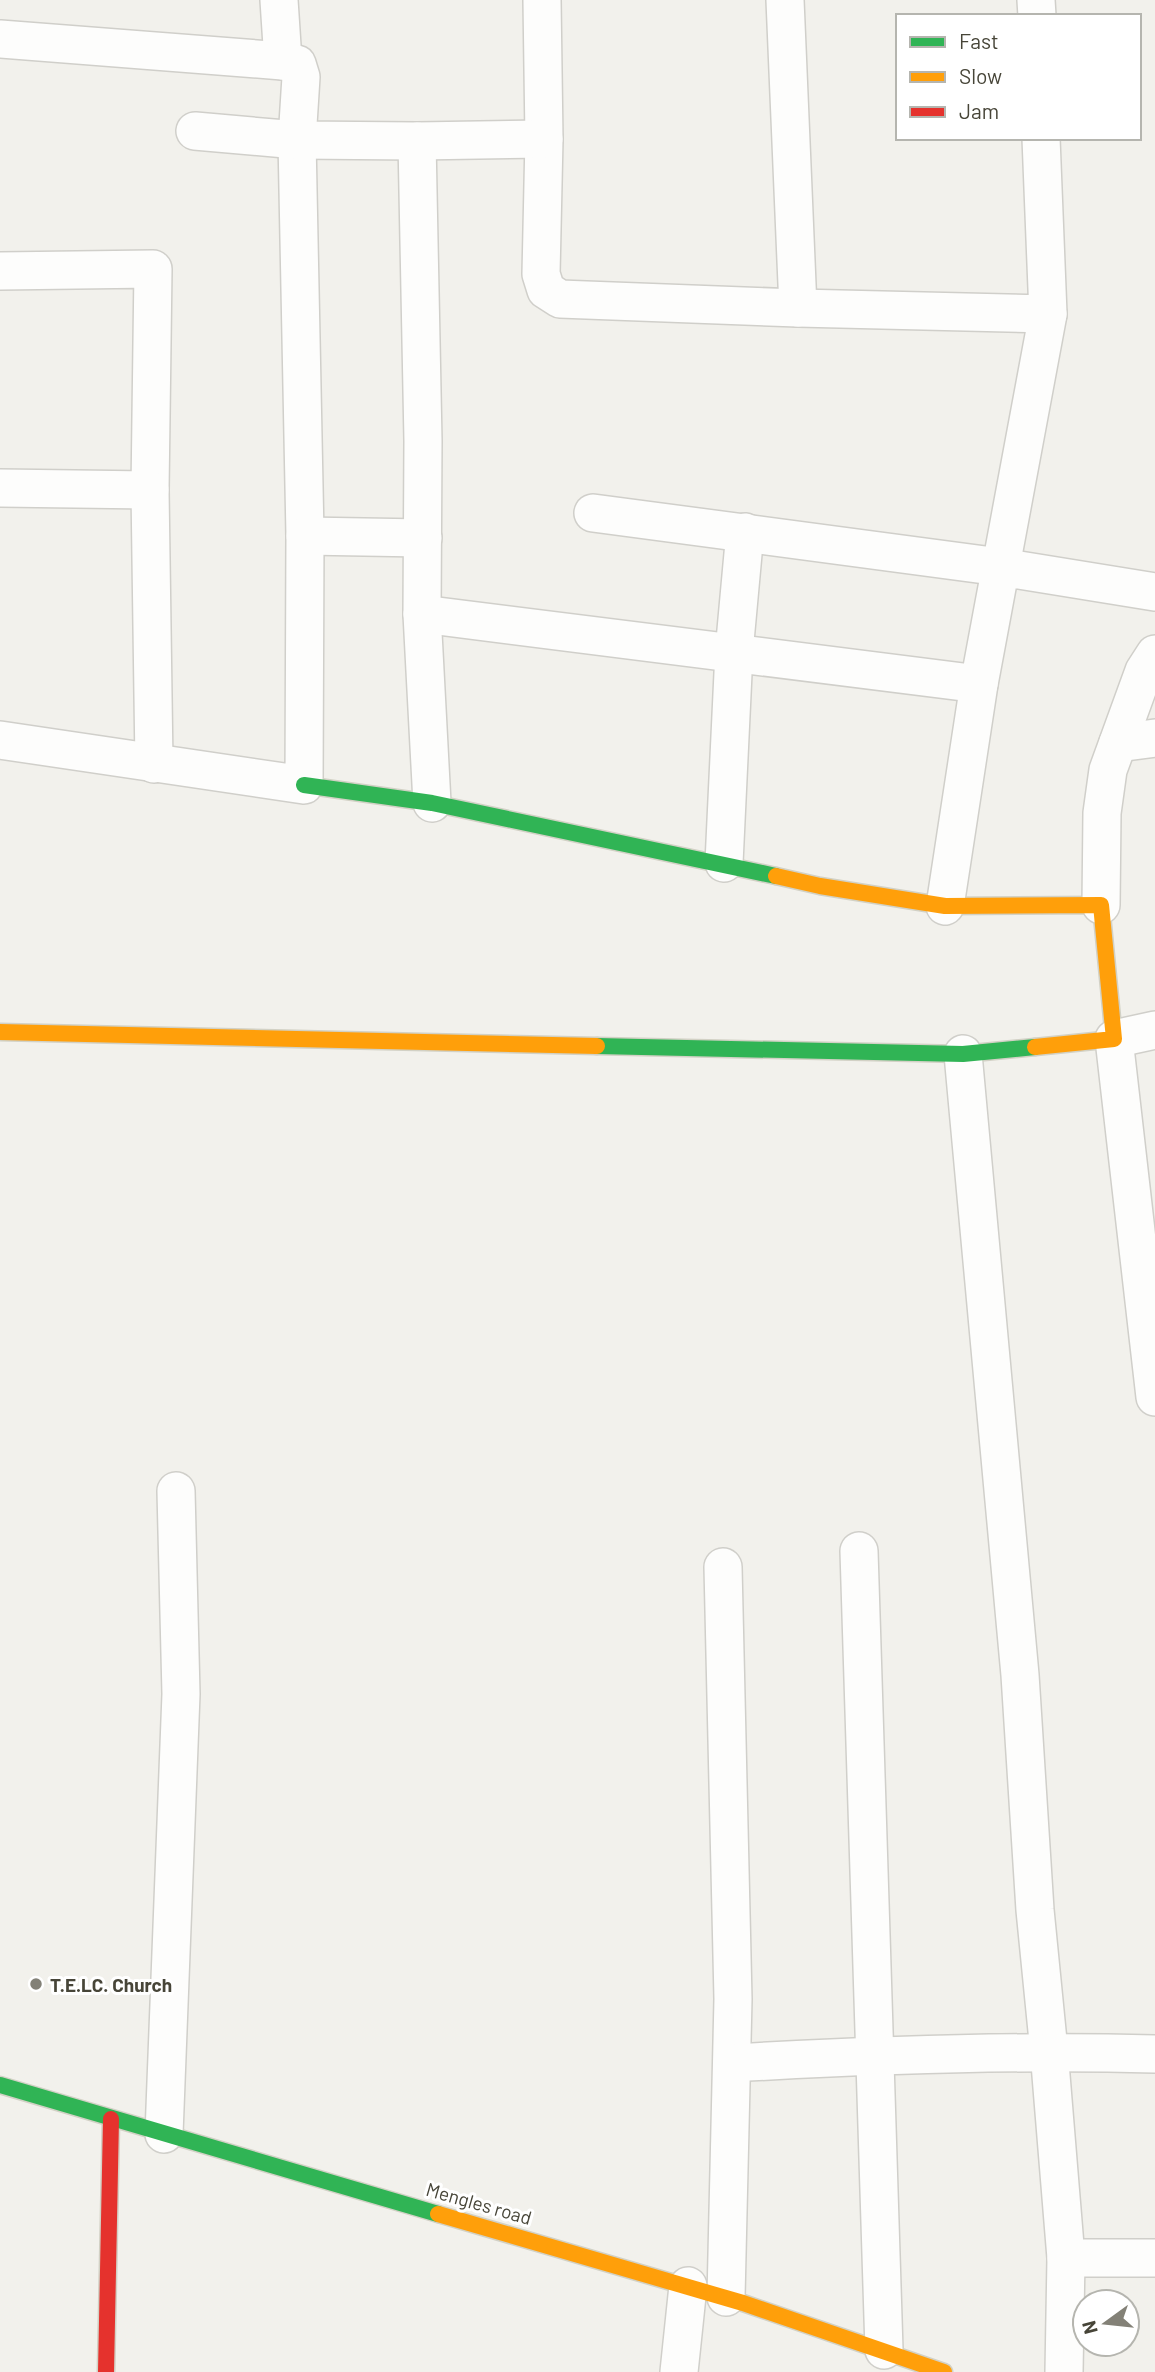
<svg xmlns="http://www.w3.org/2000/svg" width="1155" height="2372" viewBox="0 0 1155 2372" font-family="Barlow,sans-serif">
	<rect width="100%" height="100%" fill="#f2f1ec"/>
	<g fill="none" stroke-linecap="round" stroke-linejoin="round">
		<g stroke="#d0cfca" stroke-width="40">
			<g id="street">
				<path d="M279,0L283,61"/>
				<path d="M542,0L544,139L541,274L546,290L560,299L798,308L1048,314L1041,138"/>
				<path d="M785,0L798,308"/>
				<path d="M1036,0L1037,16"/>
				<path d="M0,39L283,61L297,64L301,77L297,140L305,536L304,785L0,740"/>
				<path d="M195,131L297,140L417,141L544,139"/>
				<path d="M417,141L423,441L422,614L432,803"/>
				<path d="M0,271L153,269L150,490L154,764"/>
				<path d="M0,488L150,490"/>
				<path d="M593,513L1000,567L1155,592"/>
				<path d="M305,536L423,538"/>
				<path d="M422,614L979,684"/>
				<path d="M1118,743L1155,738"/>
				<path d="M724,863L734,652L745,532"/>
				<path d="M1101,905L1102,813L1108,770L1144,671L1155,654"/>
				<path d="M945,906L979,684L1048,314"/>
				<path d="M1155,1030L1114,1039L1155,1397"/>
				<path d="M963,1054L1020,1675L1035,1910L1049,2051L1066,2258H1155"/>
				<path d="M859,1551L884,2350"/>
				<path d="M723,1567L733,1999L726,2297"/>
				<path d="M732,2063C873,2055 1014,2050 1155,2054"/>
				<path d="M164,2134L181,1694L176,1491"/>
				<path d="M679,2372L688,2286"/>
				<path d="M1064,2372L1066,2258"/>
			</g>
		</g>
		<g stroke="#d2d1c5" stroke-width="19">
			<g id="fast">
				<path d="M304,785L432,803L776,876"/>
				<path d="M597,1046L963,1054L1035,1047"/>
				<path d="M0,2085L438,2214"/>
			</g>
		</g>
		<g stroke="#d2d1c5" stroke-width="19">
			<g id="slow">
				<path d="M776,876L820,886L945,906L1101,905L1114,1039L1035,1047"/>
				<path d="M0,1032L597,1046"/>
				<path d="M438,2214L743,2303L944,2372"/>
			</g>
		</g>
		<g stroke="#d2d1c5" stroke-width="19">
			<path id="jam" d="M106,2372L111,2119"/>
		</g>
		<use href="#street" stroke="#fdfdfc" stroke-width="37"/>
		<use href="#fast" stroke="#30b455" stroke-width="16"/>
		<use href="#slow" stroke="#ff9f0a" stroke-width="16"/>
		<use href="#jam" stroke="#e5322d" stroke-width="16"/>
	</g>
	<circle fill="#838177" stroke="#fff" stroke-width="2.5" cx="36" cy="1984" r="7"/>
	<g text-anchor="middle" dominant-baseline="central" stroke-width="6" stroke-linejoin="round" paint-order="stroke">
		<g font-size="19" font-weight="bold" fill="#474538" stroke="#fff" text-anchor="start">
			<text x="50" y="1984">T.E.LC. Church</text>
		</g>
		<g font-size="19" fill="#474538" stroke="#fff">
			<text transform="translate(479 2203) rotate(16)">Mengles road</text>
		</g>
	</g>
	<rect x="896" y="14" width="245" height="126" fill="#ffffff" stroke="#b5b5af" stroke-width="2"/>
	<rect x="910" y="37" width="35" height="10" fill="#30b455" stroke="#b5b5af" stroke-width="2"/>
	<text x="959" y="49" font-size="21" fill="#474538">Fast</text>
	<rect x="910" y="72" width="35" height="10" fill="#ff9f0a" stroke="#b5b5af" stroke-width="2"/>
	<text x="959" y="84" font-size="21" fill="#474538">Slow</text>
	<rect x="910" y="107" width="35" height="10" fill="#e5322d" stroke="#b5b5af" stroke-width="2"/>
	<text x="959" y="119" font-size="21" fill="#474538">Jam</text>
	<g transform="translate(1106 2323) rotate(255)"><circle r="33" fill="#ffffff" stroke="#b5b5af" stroke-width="2"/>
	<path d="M0-5L12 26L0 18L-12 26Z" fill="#838177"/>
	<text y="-10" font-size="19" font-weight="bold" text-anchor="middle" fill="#474538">N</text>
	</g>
</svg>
